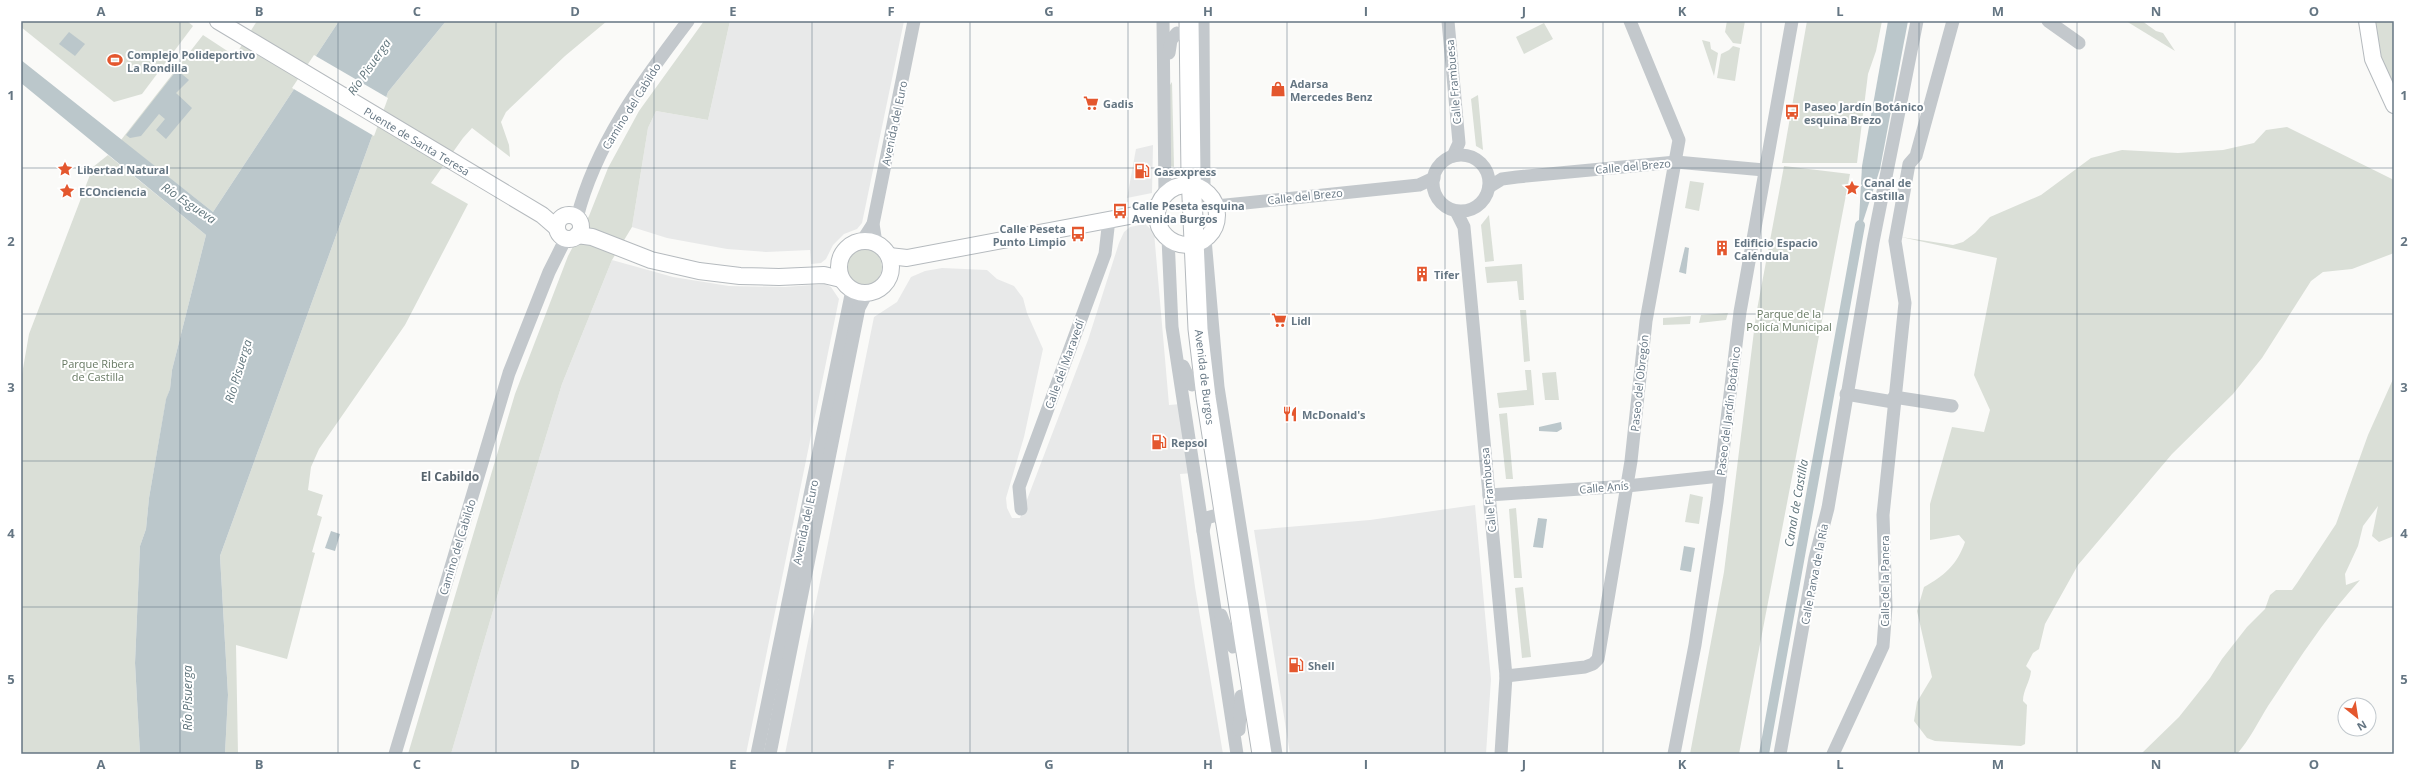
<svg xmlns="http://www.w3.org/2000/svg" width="2415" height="775" viewBox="0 0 2415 775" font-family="'Open Sans',sans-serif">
	<rect width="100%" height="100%" fill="#fafaf8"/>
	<g fill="#e8e9e9">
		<path d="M730,21H904L862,223L857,229L844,234L833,245L826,259L821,263L811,264L810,250L766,252L727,249L667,238L632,227L648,128L656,111L708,120Z"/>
		<path d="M1153,145L1152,193L1127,198L1136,149Z"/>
		<path d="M1145,224L1154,232L1169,405L1181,404L1193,473L1180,474L1195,587L1223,754H785L874,317L897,302L911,277L925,271L942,268L987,270L997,279L1014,286L1023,298L1027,313L1043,349L1024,437L1006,498L1007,508L1012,518H1020L1088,340L1119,243L1124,232L1130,227Z"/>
		<path d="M612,260L673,277L729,286L785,287L825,284L831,287L839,299L746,754H451L502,580L562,384Z"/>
		<path d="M1475,505L1491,679L1486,754H1290L1254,530L1370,520Z"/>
	</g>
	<g fill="#dadfd7">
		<path d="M21,21H187L193,26L142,94L114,102L21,27Z"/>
		<path d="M257,21H339L213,212L121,140L203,35L235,56Z"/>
		<path d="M446,21H607L565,56L506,112L501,122L509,145L510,157L472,128L463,138L431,183L468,204L405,325L319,449L311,467L308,490L323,495L317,515L322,517L312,552L315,553L287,659L236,645L238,754H225L228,695L220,556L388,92Z"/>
		<path d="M704,21H730L708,120L656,111L648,128L632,227L612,260L562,384L502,580L451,754H408L515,394L568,256L589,216L608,168L639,111Z"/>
		<path d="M1727,21H1745L1741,44L1733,43L1725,32Z"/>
		<path d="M1807,21H1882L1876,51L1868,74L1857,163H1782Z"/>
		<path d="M2126,21H2142L2156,31L2163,33L2175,51Z"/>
		<path d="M2371,21H2394V95L2375,50Z"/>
		<path d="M1544,23L1553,39L1524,54L1516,37Z"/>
		<path d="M1702,40L1710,42L1711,49L1718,53L1714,76Z"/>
		<path d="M1733,46L1740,48L1735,81L1717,78L1721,54L1729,50Z"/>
		<path d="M1172,82L1174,167L1168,166L1170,85Z"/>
		<path d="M1478,95L1483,150L1476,146L1471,99Z"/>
		<path d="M2287,127L2394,180V253L2352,269L2323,272L2311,281L2262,358L2233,394L2172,454L2078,565L2045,624L2039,649L2033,653L2026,666L2031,671C2030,682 2023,690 2023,701L2027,705L2025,744L2021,746L1935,741L1927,738L1914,721L1917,702L1932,677L1917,611L1924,587C1944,576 1957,565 1965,542L1959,535L1930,540V504L1952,427L1984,432L1990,410L1974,375L1997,258L1901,237L1953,245L1963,242L1975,233L1990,217L2041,195L2091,158L2122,150L2178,153L2223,150L2254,143L2266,130Z"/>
		<path d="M108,155L206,235L172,370L170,389L166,400L149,498L146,529L140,546L135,663L140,754H21V380L29,334L93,167Z"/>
		<path d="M1784,166L1850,174L1739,754H1690L1724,572L1756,315Z"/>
		<path d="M1690,181L1704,183L1699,211L1685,208Z"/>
		<path d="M1489,215L1494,261L1485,262L1481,225Z"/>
		<circle cx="863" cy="267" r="19"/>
		<path d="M1522,264L1524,300H1519L1517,281L1487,283L1485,267Z"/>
		<path d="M1520,310H1526L1530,361L1524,362Z"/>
		<path d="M1728,313L1726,320L1699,323L1701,315Z"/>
		<path d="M1691,316L1690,324L1663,325V318Z"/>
		<path d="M1525,370H1531L1534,405L1499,408L1497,393L1527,390Z"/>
		<path d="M1556,372L1559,400H1545L1542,373Z"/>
		<path d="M2394,377V536L2379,542L2372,536L2378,506L2363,526L2358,546L2345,574L2346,585L2360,580C2325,618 2297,662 2268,706C2258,722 2250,739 2237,754H2141L2179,717L2210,678L2222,659L2247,627L2265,609L2270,595L2276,590H2292L2297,583L2336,524L2368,435Z"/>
		<path d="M1507,413L1513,479H1506L1499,414Z"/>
		<path d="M1690,494L1703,497L1699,524L1685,522Z"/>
		<path d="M1516,508L1522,578H1514L1509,509Z"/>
		<path d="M1523,587L1531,657L1522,658L1515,588Z"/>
	</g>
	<g fill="#bbc7cb">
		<path d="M339,21H446L388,92L220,556L228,695L225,754H140L135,663L140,546L146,529L149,498L166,399L170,389L172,370L206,235L21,83V60L213,212Z"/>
		<path d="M1888,21H1908L1880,169L1858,237L1862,166Z"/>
		<path d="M69,32L85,44L75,56L59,44Z"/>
		<path d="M177,70L189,80L176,93L192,108L166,139L156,130L165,119L159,114L141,136L130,138L126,135Z"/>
		<path d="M1685,247L1689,248L1686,274L1679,272Z"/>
		<path d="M1561,422L1562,429L1557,432L1539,431V427Z"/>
		<path d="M1538,518L1547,519L1543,548L1533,547Z"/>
		<path d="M331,531L340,534L335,551L325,548Z"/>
		<path d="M1684,546L1695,548L1691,572L1680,570Z"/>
	</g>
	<path fill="#fafaf8" d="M314,55L388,98L374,136L292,88Z"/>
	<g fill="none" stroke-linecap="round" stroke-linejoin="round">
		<path stroke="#bbc7cb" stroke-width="10" d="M1764,754L1860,225"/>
		<g stroke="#b5babe" stroke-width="18">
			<g id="major">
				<path d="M218,21L542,215L557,228"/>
				<path d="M2367,21L2373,59L2394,105"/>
				<circle cx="1187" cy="215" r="30"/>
				<circle cx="569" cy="227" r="12"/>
				<path d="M577,235L592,237L651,260L699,271L740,276L779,277L824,275L841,279"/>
				<circle cx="865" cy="267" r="26"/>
				<path d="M889,256L907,258L1140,214L1159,206"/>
			</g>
		</g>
		<g stroke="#b4b9bd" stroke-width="21">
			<path id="highway" d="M1189,21L1191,175L1198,329L1206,397L1262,754"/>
		</g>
		<g stroke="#c3c8cc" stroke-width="13">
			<path d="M1163,21L1165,195"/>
			<path d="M1203,21L1204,190"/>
			<path d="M1448,21L1459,143L1453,156"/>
			<path d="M2048,21L2079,43"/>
			<path d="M1169,53L1171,40L1177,33"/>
			<circle cx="1461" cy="183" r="28"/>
			<path d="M1489,187L1502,179L1517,177L1676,162L1764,170"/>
			<path d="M1216,206L1419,185L1434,178"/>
			<path d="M1456,211L1464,227L1506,676L1501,754"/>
			<path d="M577,218C595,145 643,80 688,21"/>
			<path d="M1168,238L1172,327L1237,754"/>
			<path d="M1205,239L1218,387L1276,754"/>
			<path d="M862,241L873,224"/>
			<path d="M876,243L873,224L914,21"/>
			<path d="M1183,366L1192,385"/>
			<path d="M1846,394L1893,402"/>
			<path d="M1894,397L1952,406"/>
			<path d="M1489,495L1627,486L1720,476"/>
			<path d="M1021,509L1019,487L1105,254L1109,219"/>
			<path d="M1203,531L1206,518L1225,513L1230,517"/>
			<path d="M1221,615L1233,647"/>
			<path d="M1506,676L1585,667L1593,664L1598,659L1631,461L1646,321L1679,140L1630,21"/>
			<path d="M1239,730L1241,696"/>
			<path d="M395,754L509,373L549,272L566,238"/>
			<path d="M757,754L852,290"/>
			<path d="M770,754L859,308L867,293"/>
			<path d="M1674,754L1695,645L1717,502L1740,312L1792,21"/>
			<path d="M1780,754L1815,558L1828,508L1873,242L1917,21"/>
			<path d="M1833,754L1883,646L1886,607L1883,515L1905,303L1895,241L1909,164L1916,156L1953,21"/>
		</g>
		<use href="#major" stroke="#fff" stroke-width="16"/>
		<use href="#highway" stroke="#fff" stroke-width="19"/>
	</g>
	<path fill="none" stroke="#657683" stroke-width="1" stroke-opacity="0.55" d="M180,21V754M338,21V754M496,21V754M654,21V754M812,21V754M970,21V754M1128,21V754M1287,21V754M1445,21V754M1603,21V754M1761,21V754M1919,21V754M2077,21V754M2235,21V754M21,168H2394M21,314H2394M21,461H2394M21,607H2394"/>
	<defs>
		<g id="stadium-bare" transform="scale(1.2)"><path d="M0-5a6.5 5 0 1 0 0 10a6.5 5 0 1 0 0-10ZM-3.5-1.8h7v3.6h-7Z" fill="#e4572e" stroke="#fff" stroke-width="2.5" paint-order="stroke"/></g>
		<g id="shop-bare" transform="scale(1.2)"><path d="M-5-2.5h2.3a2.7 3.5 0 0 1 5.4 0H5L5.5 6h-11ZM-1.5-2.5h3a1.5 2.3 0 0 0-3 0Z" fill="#e4572e" stroke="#fff" stroke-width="2.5" paint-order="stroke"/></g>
		<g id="supermarket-bare" transform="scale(1.2)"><path d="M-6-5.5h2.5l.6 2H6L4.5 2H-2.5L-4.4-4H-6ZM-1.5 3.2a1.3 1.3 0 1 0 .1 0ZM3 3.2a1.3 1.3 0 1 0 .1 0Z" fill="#e4572e" stroke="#fff" stroke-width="2.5" paint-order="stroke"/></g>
		<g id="bus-bare" transform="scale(1.2)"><path d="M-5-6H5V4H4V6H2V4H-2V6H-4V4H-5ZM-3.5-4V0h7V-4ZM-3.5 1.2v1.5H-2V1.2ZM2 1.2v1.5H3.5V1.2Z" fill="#e4572e" stroke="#fff" stroke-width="2.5" paint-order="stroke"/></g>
		<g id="sight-bare" transform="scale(1.2)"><path d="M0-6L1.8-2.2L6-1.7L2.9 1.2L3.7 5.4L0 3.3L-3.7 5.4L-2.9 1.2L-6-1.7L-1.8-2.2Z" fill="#e4572e" stroke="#fff" stroke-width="2.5" paint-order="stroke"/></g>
		<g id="fuel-bare" transform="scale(1.2)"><path d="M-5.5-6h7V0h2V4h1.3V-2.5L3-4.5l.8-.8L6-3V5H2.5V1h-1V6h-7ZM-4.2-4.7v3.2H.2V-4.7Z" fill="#e4572e" stroke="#fff" stroke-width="2.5" paint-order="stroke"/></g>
		<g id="building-bare" transform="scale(1.2)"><path d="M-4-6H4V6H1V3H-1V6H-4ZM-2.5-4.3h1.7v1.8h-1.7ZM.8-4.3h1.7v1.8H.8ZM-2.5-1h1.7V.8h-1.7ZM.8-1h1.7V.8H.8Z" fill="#e4572e" stroke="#fff" stroke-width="2.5" paint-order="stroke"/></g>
		<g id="restaurant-bare" transform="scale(1.2)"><path d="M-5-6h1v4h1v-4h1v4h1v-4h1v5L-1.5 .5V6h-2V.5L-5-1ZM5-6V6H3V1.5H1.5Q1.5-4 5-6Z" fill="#e4572e" stroke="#fff" stroke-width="2.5" paint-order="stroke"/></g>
	</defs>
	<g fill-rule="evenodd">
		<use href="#stadium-bare" x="115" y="60"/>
		<use href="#shop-bare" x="1278" y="89"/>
		<use href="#supermarket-bare" x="1091" y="103"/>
		<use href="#bus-bare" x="1792" y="112"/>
		<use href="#sight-bare" x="65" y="169"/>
		<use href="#fuel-bare" x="1142" y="171"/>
		<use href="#sight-bare" x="1852" y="188"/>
		<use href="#sight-bare" x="67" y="191"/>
		<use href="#bus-bare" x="1120" y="211"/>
		<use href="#bus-bare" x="1078" y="234"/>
		<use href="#building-bare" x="1722" y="248"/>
		<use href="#building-bare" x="1422" y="274"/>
		<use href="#supermarket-bare" x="1279" y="320"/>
		<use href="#restaurant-bare" x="1290" y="414"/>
		<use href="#fuel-bare" x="1159" y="442"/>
		<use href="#fuel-bare" x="1296" y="665"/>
	</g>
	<g text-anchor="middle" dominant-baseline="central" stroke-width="4" stroke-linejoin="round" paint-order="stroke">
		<g font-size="11" font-weight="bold" fill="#657683" stroke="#fff" text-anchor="start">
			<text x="127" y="54">Complejo Polideportivo<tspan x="127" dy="13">La Rondilla</tspan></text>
			<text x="1290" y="83">Adarsa<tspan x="1290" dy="13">Mercedes Benz</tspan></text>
			<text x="1103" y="103">Gadis</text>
			<text x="1804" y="106">Paseo Jardín Botánico<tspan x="1804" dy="13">esquina Brezo</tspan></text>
			<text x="77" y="169">Libertad Natural</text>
			<text x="1154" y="171">Gasexpress</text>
			<text x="1864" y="182">Canal de<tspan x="1864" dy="13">Castilla</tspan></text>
			<text x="79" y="191">ECOnciencia</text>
			<text x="1132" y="205">Calle Peseta esquina<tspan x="1132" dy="13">Avenida Burgos</tspan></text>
			<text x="1066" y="228" text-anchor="end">Calle Peseta<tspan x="1066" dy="13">Punto Limpio</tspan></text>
			<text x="1734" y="242">Edificio Espacio<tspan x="1734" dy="13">Caléndula</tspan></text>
			<text x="1434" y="274">Tifer</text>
			<text x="1291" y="320">Lidl</text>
			<text x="1302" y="414">McDonald's</text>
			<text x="1171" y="442">Repsol</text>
			<text x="1308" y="665">Shell</text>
		</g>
		<g font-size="11" fill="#657683" stroke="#fff">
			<text transform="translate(1453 82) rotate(-95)">Calle Frambuesa</text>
			<text transform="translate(631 106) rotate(-58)">Camino del Cabildo</text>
			<text transform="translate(894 123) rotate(-78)">Avenida del Euro</text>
			<text transform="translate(417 141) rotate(31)">Puente de Santa Teresa</text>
			<text transform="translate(1633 166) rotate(-5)">Calle del Brezo</text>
			<text transform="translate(1305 196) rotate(-6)">Calle del Brezo</text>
			<text transform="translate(1064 364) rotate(-70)">Calle del Maravedí</text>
			<text transform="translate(1205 377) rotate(83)">Avenida de Burgos</text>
			<text transform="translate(1639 383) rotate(-84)">Paseo del Obregón</text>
			<text transform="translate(1728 411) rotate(-83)">Paseo del Jardín Botánico</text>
			<text transform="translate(1604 487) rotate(-5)">Calle Anís</text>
			<text transform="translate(1488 490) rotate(-95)">Calle Frambuesa</text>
			<text transform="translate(805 522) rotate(-78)">Avenida del Euro</text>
			<text transform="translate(457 547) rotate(-73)">Camino del Cabildo</text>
			<text transform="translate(1814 574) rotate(-79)">Calle Parva de la Ría</text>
			<text transform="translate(1884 581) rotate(-90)">Calle de la Panera</text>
		</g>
		<g font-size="11" fill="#687a64" stroke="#fff">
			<text x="1789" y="313">Parque de la<tspan x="1789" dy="13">Policía Municipal</tspan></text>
			<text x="98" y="363">Parque Ribera<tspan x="98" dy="13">de Castilla</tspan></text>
		</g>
		<g font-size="12" font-style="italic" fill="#60757c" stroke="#fff">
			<text transform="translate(369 67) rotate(-55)">Río Pisuerga</text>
			<text transform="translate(189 203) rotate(34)">Río Esgueva</text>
			<text transform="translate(238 371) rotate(-73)">Río Pisuerga</text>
			<text transform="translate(1796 503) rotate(-80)">Canal de Castilla</text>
			<text transform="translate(187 698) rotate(-90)">Río Pisuerga</text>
		</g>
		<g font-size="12" font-weight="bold" fill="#57646e" stroke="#fff">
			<text x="450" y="476">El Cabildo</text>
		</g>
	</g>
	<rect width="2415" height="775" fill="none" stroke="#ffffff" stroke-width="44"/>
	<g transform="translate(2357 717) rotate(150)"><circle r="19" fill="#ffffff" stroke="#c1c8cd"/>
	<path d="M0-3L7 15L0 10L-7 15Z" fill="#e4572e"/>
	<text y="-6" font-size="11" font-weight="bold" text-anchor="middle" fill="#657683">N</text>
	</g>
	<rect x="22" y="22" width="2371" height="731" fill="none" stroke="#657683" stroke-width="1.5"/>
	<g font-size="13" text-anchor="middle" font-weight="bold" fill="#657683">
		<text x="101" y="16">A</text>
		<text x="259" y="16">B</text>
		<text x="417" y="16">C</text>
		<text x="575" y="16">D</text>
		<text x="733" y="16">E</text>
		<text x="891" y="16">F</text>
		<text x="1049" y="16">G</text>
		<text x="1208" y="16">H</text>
		<text x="1366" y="16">I</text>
		<text x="1524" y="16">J</text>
		<text x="1682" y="16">K</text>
		<text x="1840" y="16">L</text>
		<text x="1998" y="16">M</text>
		<text x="2156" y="16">N</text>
		<text x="2314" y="16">O</text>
		<text x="11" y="100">1</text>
		<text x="2404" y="100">1</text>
		<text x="11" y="246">2</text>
		<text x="2404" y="246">2</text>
		<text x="11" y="392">3</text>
		<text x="2404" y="392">3</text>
		<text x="11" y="538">4</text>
		<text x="2404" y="538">4</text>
		<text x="11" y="684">5</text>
		<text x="2404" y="684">5</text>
		<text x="101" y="769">A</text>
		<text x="259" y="769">B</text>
		<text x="417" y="769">C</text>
		<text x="575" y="769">D</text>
		<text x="733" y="769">E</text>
		<text x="891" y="769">F</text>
		<text x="1049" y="769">G</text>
		<text x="1208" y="769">H</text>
		<text x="1366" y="769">I</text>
		<text x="1524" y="769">J</text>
		<text x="1682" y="769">K</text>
		<text x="1840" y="769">L</text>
		<text x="1998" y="769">M</text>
		<text x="2156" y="769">N</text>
		<text x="2314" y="769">O</text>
	</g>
</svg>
